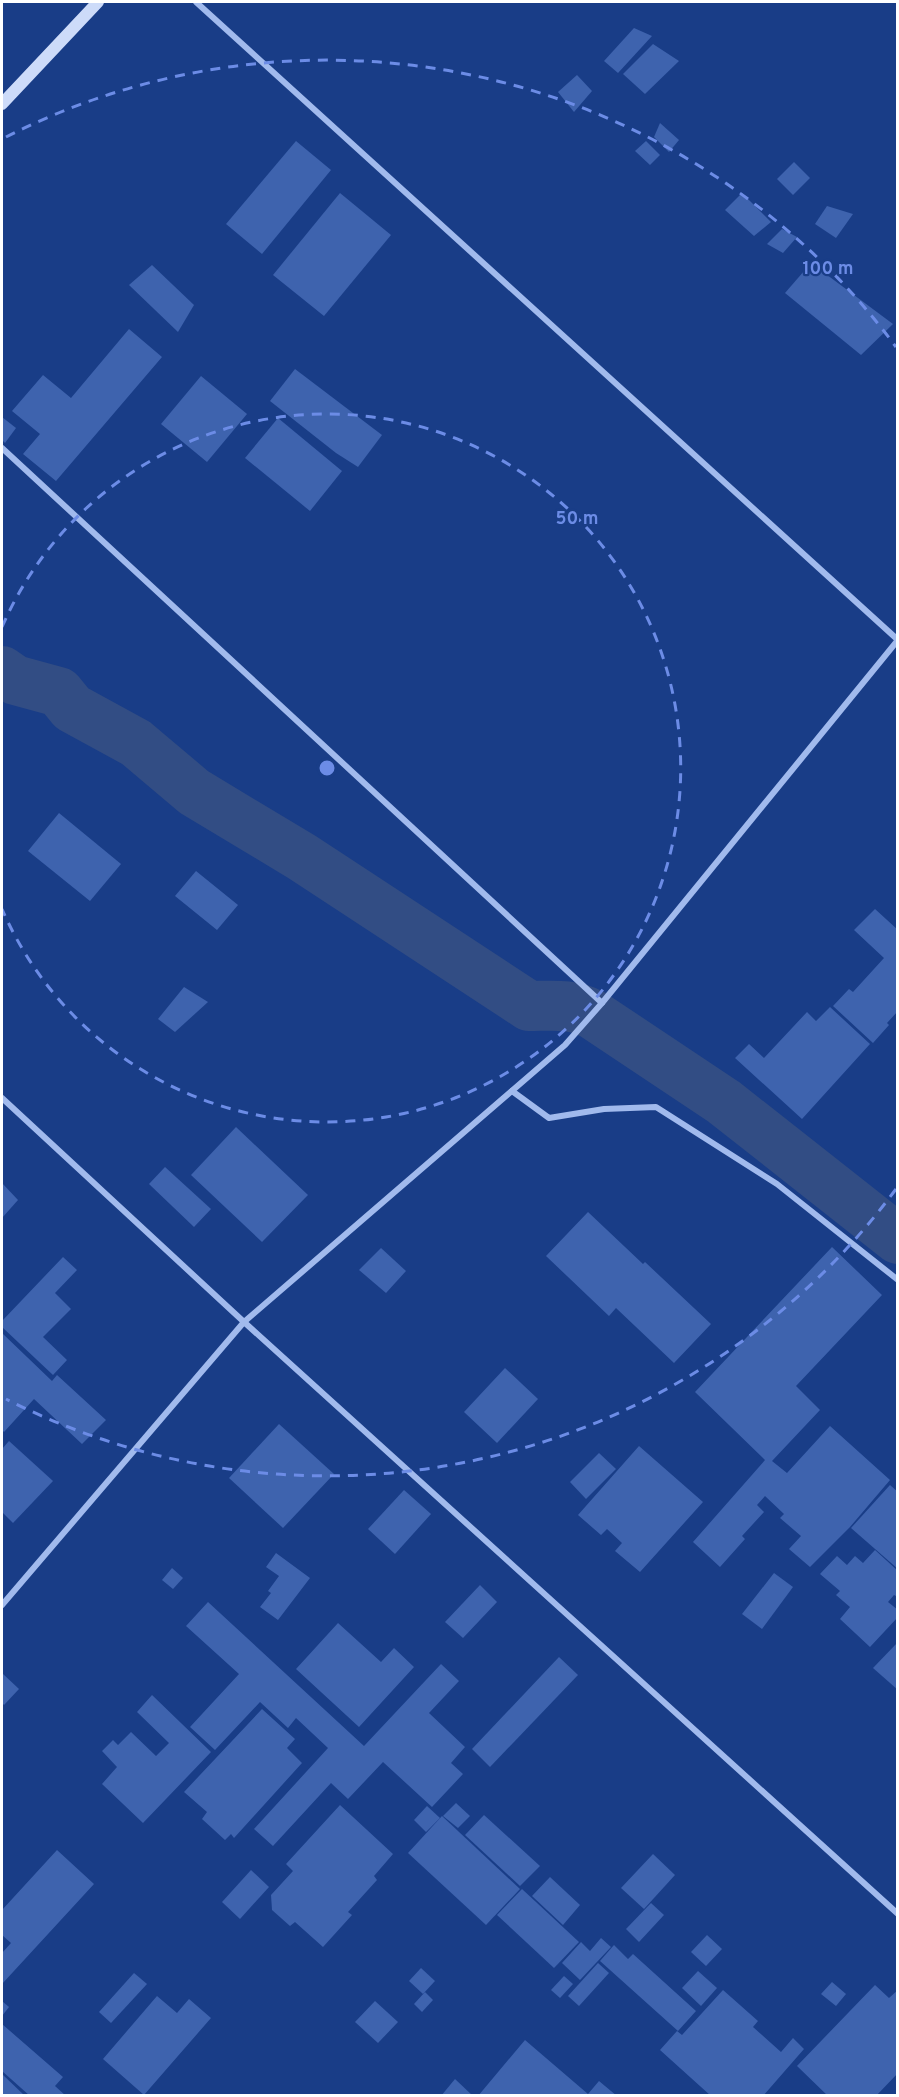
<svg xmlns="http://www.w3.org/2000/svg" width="899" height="2097" viewBox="0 0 899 2097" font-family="Overpass,sans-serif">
	<rect width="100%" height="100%" fill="#193d87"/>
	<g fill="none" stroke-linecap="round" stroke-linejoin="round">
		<path stroke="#324d84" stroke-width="50" d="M2,671L15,680L59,692L72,708L136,743L194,792L302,857L529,1006C550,1006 573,1003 592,1014L724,1102L898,1239"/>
	</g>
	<g fill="#3e63ae">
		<path d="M634,28L652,36L618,73L604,61Z"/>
		<path d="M653,44L679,61L645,94L623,74Z"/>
		<path d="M577,75L592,91L574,112L558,92Z"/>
		<path d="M660,123L679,140L669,152L654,137Z"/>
		<path d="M296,141L331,170L262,254L226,224Z"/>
		<path d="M646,141L660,155L650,165L635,151Z"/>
		<path d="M794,162L810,178L793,195L777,179Z"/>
		<path d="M340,193L391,235L324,316L273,275Z"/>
		<path d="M742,193L771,222L754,236L725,210Z"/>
		<path d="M827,206L853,214L836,238L815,224Z"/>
		<path d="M782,229L797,237L783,253L767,244Z"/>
		<path d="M811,263L893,324L861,355L785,293Z"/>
		<path d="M152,265L194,305L178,332L129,285Z"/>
		<path d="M129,329L162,357L56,481L23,454L40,434L12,411L43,375L71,398Z"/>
		<path d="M295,369L382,435L358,467L336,453L270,401Z"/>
		<path d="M201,376L247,414L207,462L161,424Z"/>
		<path d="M2,417L16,428L5,443L2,440Z"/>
		<path d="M278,418L342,471L310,511L245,458Z"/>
		<path d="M59,813L121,864L90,901L28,851Z"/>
		<path d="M196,871L238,905L217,930L175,896Z"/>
		<path d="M875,909L898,930V1011L887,1023L889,1025L873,1043L833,1006L849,989L853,992L884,958L854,930Z"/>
		<path d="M184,987L208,1002L175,1032L158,1019Z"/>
		<path d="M830,1007L870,1044L802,1119L735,1058L749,1044L764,1058L807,1012L816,1021Z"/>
		<path d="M236,1127L308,1195L262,1242L191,1175Z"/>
		<path d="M165,1167L211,1209L194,1227L149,1184Z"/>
		<path d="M2,1183L18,1200L2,1218Z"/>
		<path d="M588,1212L643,1264L645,1262L711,1324L674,1363L616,1308L609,1316L546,1256Z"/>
		<path d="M832,1247L882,1295L796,1386L820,1410L772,1461L787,1473L830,1426L890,1480L850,1527L810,1567L789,1549L801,1536L780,1518L784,1514L765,1496L757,1505L764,1512L742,1536L745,1539L720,1567L693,1542L765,1460L695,1392Z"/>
		<path d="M381,1248L406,1271L386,1293L359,1270Z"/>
		<path d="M63,1257L77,1270L55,1293L71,1309L43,1337L67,1360L53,1375L2,1327V1321Z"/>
		<path d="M2,1333L52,1381L57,1375L106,1420L82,1444L34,1399L4,1432L2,1430Z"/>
		<path d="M505,1368L538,1399L497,1443L464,1412Z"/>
		<path d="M279,1424L334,1474L283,1528L229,1478Z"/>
		<path d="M9,1441L53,1481L13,1523L2,1512V1449Z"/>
		<path d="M639,1446L703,1502L640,1572L615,1551L622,1543L607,1529L601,1535L578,1515Z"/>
		<path d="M599,1453L616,1469L586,1499L570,1482Z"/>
		<path d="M890,1485L898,1492V1569L851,1528Z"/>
		<path d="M404,1490L431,1514L395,1554L368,1529Z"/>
		<path d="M875,1550L898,1571V1597L894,1595L888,1602L898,1610V1617L870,1647L840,1619L850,1607L836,1595L840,1591L820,1574L837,1556L847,1565L855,1556L863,1563Z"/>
		<path d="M276,1553L310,1578L278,1620L260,1607L271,1593L268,1591L279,1576L266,1567Z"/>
		<path d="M172,1568L183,1578L173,1589L162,1580Z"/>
		<path d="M774,1573L793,1587L762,1629L742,1614Z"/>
		<path d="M480,1585L497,1602L463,1638L445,1622Z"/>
		<path d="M208,1602L364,1746L441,1664L459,1681L429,1713L465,1747L451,1763L463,1774L432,1807L383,1762L348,1799L331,1783L273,1846L254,1829L328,1748L296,1718L288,1728L260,1702L215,1750L190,1727L239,1674L186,1626Z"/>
		<path d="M338,1623L381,1662L394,1648L414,1667L359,1727L296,1669Z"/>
		<path d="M898,1642V1690L873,1668Z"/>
		<path d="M559,1657L578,1675L490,1767L472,1749Z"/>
		<path d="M2,1673L19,1689L4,1705L2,1703Z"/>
		<path d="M152,1695L211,1752L143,1823L102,1784L117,1767L102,1751L113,1740L118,1745L131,1732L156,1756L169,1743L137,1712Z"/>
		<path d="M262,1709L295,1739L287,1748L302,1763L234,1838L231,1834L225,1840L202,1819L207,1812L184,1792Z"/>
		<path d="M456,1803L470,1816L458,1828L443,1816Z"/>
		<path d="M340,1805L393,1854L374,1876L377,1880L348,1912L352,1915L323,1947L295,1922L290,1926L272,1910L271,1895L293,1871L286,1864Z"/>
		<path d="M427,1806L440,1818L426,1832L414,1820Z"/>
		<path d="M484,1815L540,1866L520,1886L465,1835Z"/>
		<path d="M442,1816L520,1889L486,1925L408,1853Z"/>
		<path d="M57,1850L94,1884L2,1984V1953L11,1943L2,1935V1910Z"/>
		<path d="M653,1854L675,1875L644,1909L621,1888Z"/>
		<path d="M251,1870L269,1887L240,1919L222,1902Z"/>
		<path d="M550,1877L580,1905L563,1925L532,1896Z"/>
		<path d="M522,1889L579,1942L554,1968L497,1915Z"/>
		<path d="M651,1903L664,1915L639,1942L626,1929Z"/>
		<path d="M707,1935L722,1949L706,1966L691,1952Z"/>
		<path d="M601,1938L611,1947L580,1980L562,1963L581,1942L590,1951Z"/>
		<path d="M614,1945L628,1959L633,1954L696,2011L678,2031L600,1961Z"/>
		<path d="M598,1963L609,1973L579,2006L568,1996Z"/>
		<path d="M421,1968L435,1981L423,1994L409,1981Z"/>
		<path d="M698,1971L717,1988L701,2006L682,1988Z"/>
		<path d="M134,1973L147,1984L111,2023L99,2012Z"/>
		<path d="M564,1976L573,1984L560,1998L551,1990Z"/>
		<path d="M832,1982L846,1994L836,2006L821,1994Z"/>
		<path d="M875,1985L889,1998L898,1990V2073L876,2096H828L797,2066Z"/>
		<path d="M723,1990L758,2021L753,2027L781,2052L793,2038L804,2049L763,2096H711L660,2050L677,2031L682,2035Z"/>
		<path d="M425,1992L433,2000L422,2012L414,2004Z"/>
		<path d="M157,1996L177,2013L189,1999L211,2018L144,2095L103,2059Z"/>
		<path d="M2,2001L9,2007L2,2016Z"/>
		<path d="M375,2001L398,2022L378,2043L355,2022Z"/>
		<path d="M2,2024L63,2077L55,2086L66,2096H30L2,2071Z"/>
		<path d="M525,2040L588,2094L599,2081L617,2096H478Z"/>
		<path d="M2,2074L25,2096H2Z"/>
		<path d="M455,2079L473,2096H441Z"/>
	</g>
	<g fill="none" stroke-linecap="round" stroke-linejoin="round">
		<g stroke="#a1baed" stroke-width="6">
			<path d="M196,2L898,640"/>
			<path d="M2,448L602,1003"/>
			<path d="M512,1091L549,1118L604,1109L656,1107L777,1184L898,1280"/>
			<path d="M2,1098L244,1322L898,1914"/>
			<path d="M2,1605L244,1322L565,1045L602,1003L898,640"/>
		</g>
		<path stroke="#cddbf9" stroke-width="12" d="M2,104L98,2"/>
	</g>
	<g fill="none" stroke="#6c8ce6" stroke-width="3" stroke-dasharray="10 8">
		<path d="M2 627A354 354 0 1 1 2 909"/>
		<path d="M896 1189A708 708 0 0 1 6 1399M6 137A708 708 0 0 1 896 347"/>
	</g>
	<circle cx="327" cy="768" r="9" fill="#6c8ce6" stroke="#193d87" stroke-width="3"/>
	<g font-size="18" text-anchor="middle" font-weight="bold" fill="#6c8ce6" stroke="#193d87" stroke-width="4.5" stroke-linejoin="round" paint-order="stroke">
		<text x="828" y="274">100 m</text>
		<text x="577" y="524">50 m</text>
	</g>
	<rect width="899" height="2097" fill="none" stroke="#ffffff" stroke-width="6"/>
</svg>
